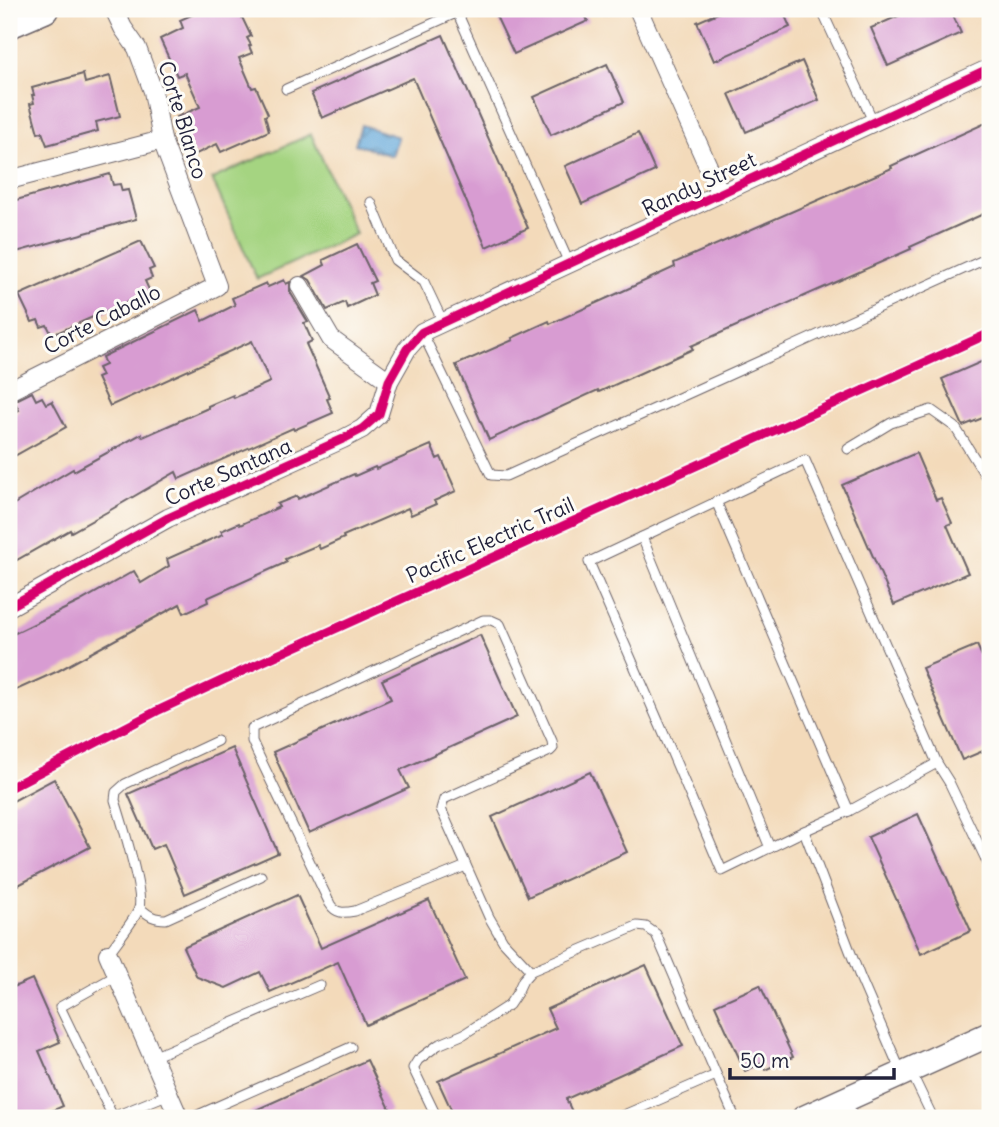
<svg xmlns="http://www.w3.org/2000/svg" width="999" height="1127" viewBox="0 0 999 1127" font-family="Delius,sans-serif">
	<defs>
		<pattern id="water-waves" width="16" height="10" patternUnits="userSpaceOnUse" patternTransform="scale(1.75)"><rect width="16" height="10" fill="#65a9da"/><path d="M0 5q4-4 8 0t8 0" fill="none" stroke="#5389b2"/></pattern>
	</defs>
	<rect width="100%" height="100%" fill="#fdfcf7"/>
	<filter id="ink" filterUnits="userSpaceOnUse"><feTurbulence type="fractalNoise" baseFrequency=".0143" numOctaves="2"/><feDisplacementMap in="SourceGraphic" scale="14" xChannelSelector="R" yChannelSelector="G"/><feConvolveMatrix kernelMatrix="1 2 1 2 8 2 1 2 1" color-interpolation-filters="sRGB"/></filter>
	<filter id="wash" filterUnits="userSpaceOnUse"><feTurbulence type="fractalNoise" baseFrequency=".00686" numOctaves="4" result="noise"/><feDisplacementMap in="SourceGraphic" scale="28" xChannelSelector="R" yChannelSelector="G"/><feGaussianBlur stdDeviation="1.57" result="paint"/><feColorMatrix in="noise" values="0 0 0 0 0 0 0 0 0 0 0 0 0 0 0 0 0 1.4 0 .05"/><feComposite in="paint" operator="in"/></filter>
	<g filter="url(#wash)">
		<rect width="100%" height="100%" fill="#f3daba"/>
		<path fill="#a5d481" stroke="#647b5e" stroke-width="2" d="M311,134L356,234L257,279L212,179Z"/>
		<path fill="url(#water-waves)" stroke="#44668a" stroke-width="2" d="M361,125L398,137L392,156L355,144Z"/>
		<g id="blocks">
			<g fill="#d89cd2">
				<path d="M205,9H238L251,36L247,38L251,45L249,46L252,53L239,58L252,88L256,87L268,114L265,116L269,131L221,152L217,144L194,155L177,117L200,107L185,73L177,76L160,39L183,28L180,20Z"/>
				<path d="M512,9H582L588,21L514,54L496,16Z"/>
				<path d="M727,9H782L790,27L714,61L697,22Z"/>
				<path d="M914,9H950L961,33L888,66L871,28Z"/>
				<path d="M443,35L528,228L486,247L413,78L322,118L311,93Z"/>
				<path d="M802,61L819,100L746,132L729,94Z"/>
				<path d="M607,64L624,102L551,135L534,97Z"/>
				<path d="M83,74L85,83L110,76L120,116L96,122L98,131L47,145L42,132L38,133L30,104L34,103L32,95H34L32,88Z"/>
				<path d="M990,121V211L910,247L911,249L691,346L693,349L636,375L599,392L598,390L489,440L456,365L513,340L512,338L549,321L550,324L623,291L675,267L674,263L892,168L891,166Z"/>
				<path d="M638,133L655,171L582,204L565,166Z"/>
				<path d="M110,174L113,185L120,184L122,191L128,190L136,219L9,254V202Z"/>
				<path d="M141,241L154,268L149,270L152,278L145,281L150,292L52,335L47,325L41,327L38,320L32,322L19,295Z"/>
				<path d="M357,244L375,281L370,283L375,295L347,308L345,302L327,310L310,280L304,276L325,265L323,260Z"/>
				<path d="M284,280L286,284L290,282V292L308,322L304,323L312,341L306,344L330,398L327,399L333,413L294,430L293,428L179,479L176,472L107,512L71,532L70,530L15,561L9,549V507L73,469L74,471L141,434L143,437L208,408V406L233,395L234,398L270,382L252,341L110,406L97,378L102,376L98,368L105,365L102,357L198,310L203,321L235,305L232,298L266,283L268,287Z"/>
				<path d="M990,358V415L963,426L942,379Z"/>
				<path d="M32,392L36,400L42,397L46,404L52,401L66,427L9,459V415L19,410L14,401Z"/>
				<path d="M431,445L437,459L441,457L456,491L434,501L436,504L411,515L408,508L343,536L344,538L320,549L318,545L285,559L287,562L207,598L208,602L184,613L180,604L58,671L14,691L9,679V636L79,602L134,571L141,583L169,566L167,559L223,534L221,531L239,523L240,525L279,507L277,504L297,496L298,499L354,474L355,476L375,467L376,469Z"/>
				<path d="M916,453L936,500L941,498L952,523L947,525L968,573L894,605L842,485Z"/>
				<path d="M480,635L517,717L400,770L409,788L309,833L273,752L391,699L382,680Z"/>
				<path d="M977,645L990,674V748L962,760L922,668Z"/>
				<path d="M232,748L278,853L185,894L164,844L152,849L128,794Z"/>
				<path d="M590,772L627,852L528,897L492,817Z"/>
				<path d="M54,779L90,847L9,890V803Z"/>
				<path d="M918,814L971,931L921,954L868,837Z"/>
				<path d="M297,895L321,948L429,900L465,980L366,1025L338,962L270,992L260,972L226,988L197,977L183,947Z"/>
				<path d="M646,965L683,1046L566,1099L575,1118H455L438,1081L556,1028L547,1009Z"/>
				<path d="M32,979L60,1042L39,1051L63,1106L36,1118H9V989Z"/>
				<path d="M760,985L793,1057L765,1070L762,1063L745,1071L715,1005Z"/>
				<path d="M367,1060L391,1111L375,1118H238Z"/>
			</g>
		</g>
	</g>
	<g filter="url(#ink)">
		<use href="#blocks" fill-opacity="0" stroke="#6b6267" stroke-width="2"/>
		<g fill="none" stroke-linecap="round" stroke-linejoin="round">
			<g stroke="#6b6267" stroke-width="11">
				<g id="lane">
					<path d="M821,9L874,123"/>
					<path d="M457,12L569,263"/>
					<path d="M286,89L465,9"/>
					<path d="M371,202L395,260L424,282L443,322"/>
					<path d="M422,332L491,475L506,476L990,257"/>
					<path d="M848,449L891,423L931,410L955,427L990,483"/>
					<path d="M716,501L849,811"/>
					<path d="M642,537L589,562L669,746L722,871L804,831"/>
					<path d="M770,848L642,537L805,460L937,763L949,782L990,868"/>
					<path d="M466,866L355,911C344,913 336,914 330,904L256,750L252,741V728L483,620H491L500,624L552,741L553,748L550,751L444,799L441,809L489,917L503,941L531,971"/>
					<path d="M140,908C149,916 154,919 166,919L261,876"/>
					<path d="M108,954C114,945 137,917 139,908C144,893 121,819 115,800L116,792L125,784L217,741"/>
					<path d="M117,975L60,1007L113,1117L169,1094"/>
					<path d="M153,1057L320,985"/>
					<path d="M901,1072L860,977L804,831L849,811L937,763"/>
					<path d="M911,1072L933,1118"/>
					<path d="M846,1101L854,1118"/>
					<path d="M191,1118L351,1047"/>
					<path d="M437,1118L413,1068L418,1060L438,1045L464,1034L509,1005L517,993L523,980L531,971L637,926L646,927L656,934L735,1118"/>
					<path d="M617,1118L716,1075"/>
				</g>
			</g>
			<g stroke="#6b6267" stroke-width="20">
				<g id="street">
					<path d="M638,9L720,193"/>
					<path d="M9,180L162,140"/>
					<path d="M300,286L331,339L389,381"/>
					<path d="M9,391L217,286L162,140L153,91L137,48L123,28L114,9"/>
					<path d="M9,607L168,518L343,439L362,429L379,414L389,381L407,349L422,332L990,68"/>
					<path d="M108,954L179,1118"/>
				</g>
			</g>
			<g stroke="#6b6267" stroke-width="27">
				<path id="secondary" d="M804,1118L990,1034"/>
			</g>
			<g stroke="#6b6267" stroke-width="31">
				<path id="primary" d="M9,24L44,9"/>
			</g>
			<use href="#lane" stroke="#fff" stroke-width="9"/>
			<use href="#street" stroke="#fff" stroke-width="18"/>
			<use href="#secondary" stroke="#fff" stroke-width="24"/>
			<use href="#primary" stroke="#fff" stroke-width="28"/>
			<g stroke="#fdfcf7" stroke-width="13">
				<g id="cycleway">
					<path d="M9,607L168,518L343,439L362,429L379,414L389,381L407,349L422,332L990,68"/>
					<path d="M9,788L157,711L264,661L990,333"/>
				</g>
			</g>
			<use href="#cycleway" stroke="#d6006c" stroke-width="9"/>
		</g>
	</g>
	<g text-anchor="middle" dominant-baseline="central" stroke-width="6" stroke-linejoin="round" paint-order="stroke">
		<g font-size="21" fill="#22223b" stroke="#fdfcf7">
			<text transform="translate(183 120) rotate(73)">Corte Blanco</text>
			<text transform="translate(699 184) rotate(-25)">Randy Street</text>
			<text transform="translate(102 319) rotate(-27)">Corte Caballo</text>
			<text transform="translate(228 472) rotate(-24)">Corte Santana</text>
			<text transform="translate(490 540) rotate(-24)">Pacific Electric Trail</text>
		</g>
	</g>
	<rect width="999" height="1127" fill="none" stroke="#fdfcf7" stroke-width="35"/>
	<path d="M730 1068v10h164v-10" fill="none" stroke="#22223b" stroke-width="3.5"/>
	<text x="740" y="1068" font-size="21" fill="#22223b" stroke="#fdfcf7" stroke-width="5" paint-order="stroke">50 m</text>
</svg>
